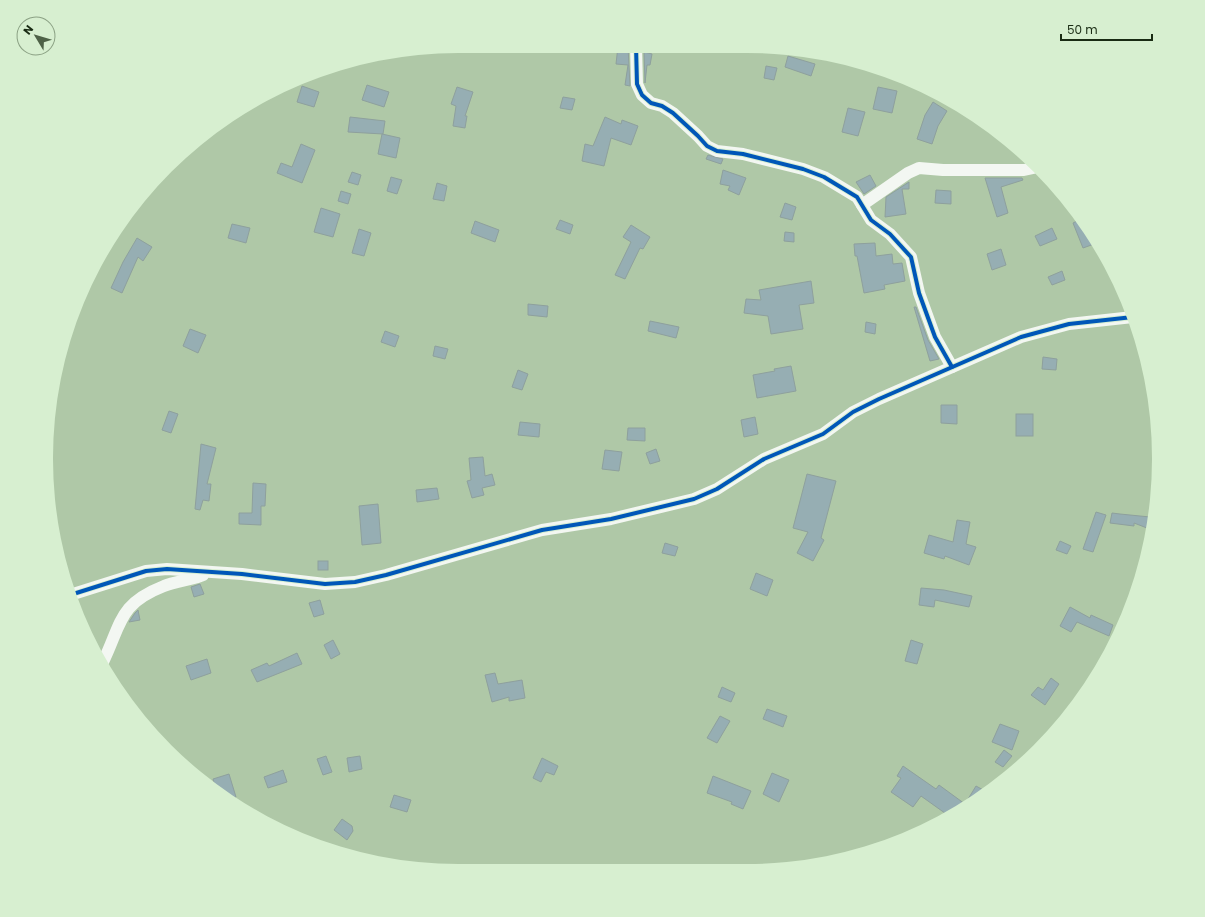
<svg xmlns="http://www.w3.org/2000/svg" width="1205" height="917" viewBox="0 0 1205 917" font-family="Poppins,sans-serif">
	<rect width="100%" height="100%" fill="#afc8a7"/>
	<g fill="#96aeb3" stroke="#8ea09d">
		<path d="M618,46H628L630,86L625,85L628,65L616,64Z"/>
		<path d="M644,52L652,54L650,65H647L645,83Z"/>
		<path d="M788,56L815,64L811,76L785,67Z"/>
		<path d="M766,66L777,68L774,80L764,78Z"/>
		<path d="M367,85L389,92L384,107L362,100Z"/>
		<path d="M302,86L319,92L314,107L297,102Z"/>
		<path d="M457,87L473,92L465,116H467L465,128L453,126L456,106L451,104Z"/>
		<path d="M878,87L897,91L892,113L873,109Z"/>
		<path d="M563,97L575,99L572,110L560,108Z"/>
		<path d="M933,102L947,111L938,126L932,144L917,139L925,115Z"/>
		<path d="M848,108L865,112L858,136L842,132Z"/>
		<path d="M350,117L385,121L383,134L348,132Z"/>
		<path d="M605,117L621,124L622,120L638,126L631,145L611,138L604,166L582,161L585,144L593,146Z"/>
		<path d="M382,134L400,138L396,158L378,154Z"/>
		<path d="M301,144L315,150L302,183L277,173L281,163L292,167Z"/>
		<path d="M708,155L723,159L721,164L706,159Z"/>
		<path d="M723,170L746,178L739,195L728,190L730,186L720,184Z"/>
		<path d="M352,172L361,175L358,185L348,182Z"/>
		<path d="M870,175L876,186L864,194L856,182Z"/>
		<path d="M391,177L402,180L397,194L387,191Z"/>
		<path d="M985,178H1022L1023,180L1001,187L1008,213L997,217Z"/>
		<path d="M909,182V189H902L906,214L885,217L886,197Z"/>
		<path d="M437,183L447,186L444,201L433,199Z"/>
		<path d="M936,190L951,191V204L935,203Z"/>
		<path d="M341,191L351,194L348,204L338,201Z"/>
		<path d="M785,203L796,207L792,220L780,217Z"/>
		<path d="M321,208L340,214L333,237L314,232Z"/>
		<path d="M1081,219L1097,243L1083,248L1073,223Z"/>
		<path d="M560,220L573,225L570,234L556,229Z"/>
		<path d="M475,221L499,230L495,242L471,233Z"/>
		<path d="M232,224L250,228L246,243L228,238Z"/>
		<path d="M631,225L650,237L643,249L640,248L625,279L615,275L631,242L623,237Z"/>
		<path d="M1052,228L1057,239L1040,246L1035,236Z"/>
		<path d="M359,229L371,233L364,256L352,253Z"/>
		<path d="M785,232L794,233V242L784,241Z"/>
		<path d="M137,238L152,247L143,261L138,257L122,293L111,288L123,262Z"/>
		<path d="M875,243L876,256L892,254L893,264L902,263L905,281L884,285L885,289L864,293L857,256H855L854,244Z"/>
		<path d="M1001,249L1006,265L992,270L987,254Z"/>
		<path d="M1062,271L1065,280L1052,285L1048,277Z"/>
		<path d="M811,281L814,303L799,305L803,329L771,334L768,316L744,313L746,299L761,300L759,290Z"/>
		<path d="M528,304L548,306L547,317L528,315Z"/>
		<path d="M914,307H916L928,340L939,359L930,361Z"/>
		<path d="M650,321L679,327L676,338L648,331Z"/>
		<path d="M866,322L876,324L875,334L865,332Z"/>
		<path d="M190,329L206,335L198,353L183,346Z"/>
		<path d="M385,331L399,336L395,347L381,342Z"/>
		<path d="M435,346L448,349L445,359L433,356Z"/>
		<path d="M1043,357L1057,359L1056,370L1042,369Z"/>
		<path d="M791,366L796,391L757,398L753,375L775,371L774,369Z"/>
		<path d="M518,370L528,374L522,390L512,387Z"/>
		<path d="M941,405H957V424L941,423Z"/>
		<path d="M169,411L178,414L171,433L162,430Z"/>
		<rect x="1016" y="414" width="17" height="22"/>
		<path d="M755,417L758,434L744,437L741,420Z"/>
		<path d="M520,422L540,424L539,437L518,435Z"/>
		<path d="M628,428H645V441L627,440Z"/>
		<path d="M201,444L216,448L207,484H211L209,501L203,500L200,510L195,509Z"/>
		<path d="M656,449L660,461L650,464L646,453Z"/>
		<path d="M605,450L622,452L619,471L602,469Z"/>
		<path d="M483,457L485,476L492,474L495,485L482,488L484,495L472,498L467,481L471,480L469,458Z"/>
		<path d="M807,474L836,481L821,538L824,540L813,561L797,553L808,532L793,528Z"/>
		<path d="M253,483L266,484L265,506H261V525L239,524V513H252Z"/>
		<path d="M437,488L439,499L417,502L416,490Z"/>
		<path d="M378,504L381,543L362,545L359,506Z"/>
		<path d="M1096,512L1106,515L1093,552L1083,549Z"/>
		<path d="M1112,513L1120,514L1150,517L1147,528L1134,523V526L1110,523Z"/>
		<path d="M957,520L970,522L966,544L976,547L969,565L945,556L944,559L924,553L929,535L953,542Z"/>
		<path d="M1060,541L1071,546L1067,554L1056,550Z"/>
		<path d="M665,543L678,547L675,556L662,553Z"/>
		<rect x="318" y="561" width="10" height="9"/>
		<path d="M756,573L773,580L767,596L750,589Z"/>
		<path d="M200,584L204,594L194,597L191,587Z"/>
		<path d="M921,588L944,590L972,596L969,607L935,600L934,607L919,605Z"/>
		<path d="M320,600L324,614L314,617L309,603Z"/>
		<path d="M1070,607L1090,618L1091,615L1113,625L1109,636L1077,622L1071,632L1060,626Z"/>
		<path d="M138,610L140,620L129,622L135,613Z"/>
		<path d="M333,640L340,654L331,659L324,645Z"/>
		<path d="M911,640L923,644L917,664L905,661Z"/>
		<path d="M297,653L302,664L257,682L251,670L267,663L269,666Z"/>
		<path d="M207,659L211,673L191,680L186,666Z"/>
		<path d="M495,673L498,684L522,680L525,698L509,701V697L492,702L485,675Z"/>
		<path d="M1051,678L1059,684L1045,705L1031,695L1038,687L1043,690Z"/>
		<path d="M722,687L735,693L731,702L718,697Z"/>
		<path d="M767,709L787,716L783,727L763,719Z"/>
		<path d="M720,716L730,721L717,743L707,738Z"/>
		<path d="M1000,724L1019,731L1012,750L992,742Z"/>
		<path d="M1004,750L1012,756L1003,767L995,762Z"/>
		<path d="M326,756L332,772L323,775L317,759Z"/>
		<path d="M360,756L362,769L349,772L347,758Z"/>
		<path d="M542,758L558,766L554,775L546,772L541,782L533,778Z"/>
		<path d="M903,766L936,789L939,785L965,804L976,786L987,792L976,801L949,816L921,796L913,807L891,792L901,778L897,776Z"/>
		<path d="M283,770L287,782L268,788L264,777Z"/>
		<path d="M772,773L789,780L779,802L763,794Z"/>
		<path d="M229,774L236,797L229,799L216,790L213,779Z"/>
		<path d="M713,776L751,791L743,809L731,804L732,802L707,793Z"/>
		<path d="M394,795L411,800L407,812L390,807Z"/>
		<path d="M342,819L352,826L353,831L347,840L334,830Z"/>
	</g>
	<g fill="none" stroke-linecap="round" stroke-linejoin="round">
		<g stroke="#f3f7f2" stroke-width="12">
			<path d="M636,46L637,84L642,95L651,103L662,106L673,113L698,136L707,146L717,151L743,154L803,169L824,177L857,197L871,220L890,234L911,257L919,293L935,337L952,367"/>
			<path d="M862,205L908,173L919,168L943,170H1024L1038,167"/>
			<path d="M70,595L146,571L167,569L242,574L325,584L355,582L386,575L542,530L611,519L694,499L717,489L764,459L823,434L853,412L879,399L1021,337L1069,324L1133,317"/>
			<path d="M103,662C122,623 118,604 164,586C173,582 198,578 203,575"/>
		</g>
		<g stroke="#d7efd0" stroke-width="6">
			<g id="cycleway">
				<path d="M636,46L637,84L642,95L651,103L662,106L673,113L698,136L707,146L717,151L743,154L803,169L824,177L857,197L871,220L890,234L911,257L919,293L935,337L952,367"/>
				<path d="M70,595L146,571L167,569L242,574L325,584L355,582L386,575L542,530L611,519L694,499L717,489L764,459L823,434L853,412L879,399L1021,337L1069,324L1133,317"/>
			</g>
		</g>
		<use href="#cycleway" stroke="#0057b8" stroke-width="4"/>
	</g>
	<path d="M0 0H1205V917H0ZM458 53H747A405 405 0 0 1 1152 458V459A405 405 0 0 1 747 864H458A405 405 0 0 1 53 459V458A405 405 0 0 1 458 53Z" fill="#d7efd0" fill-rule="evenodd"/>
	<g transform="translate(36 36) rotate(308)"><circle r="19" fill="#d7efd0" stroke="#8ba184"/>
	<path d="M0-3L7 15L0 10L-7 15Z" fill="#4e6247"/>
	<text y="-6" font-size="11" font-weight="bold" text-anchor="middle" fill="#192b13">N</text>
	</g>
	<path d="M1061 34v6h91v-6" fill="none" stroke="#192b13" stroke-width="2"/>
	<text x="1067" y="34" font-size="12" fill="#192b13" stroke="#d7efd0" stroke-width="3" paint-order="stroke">50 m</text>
</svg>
